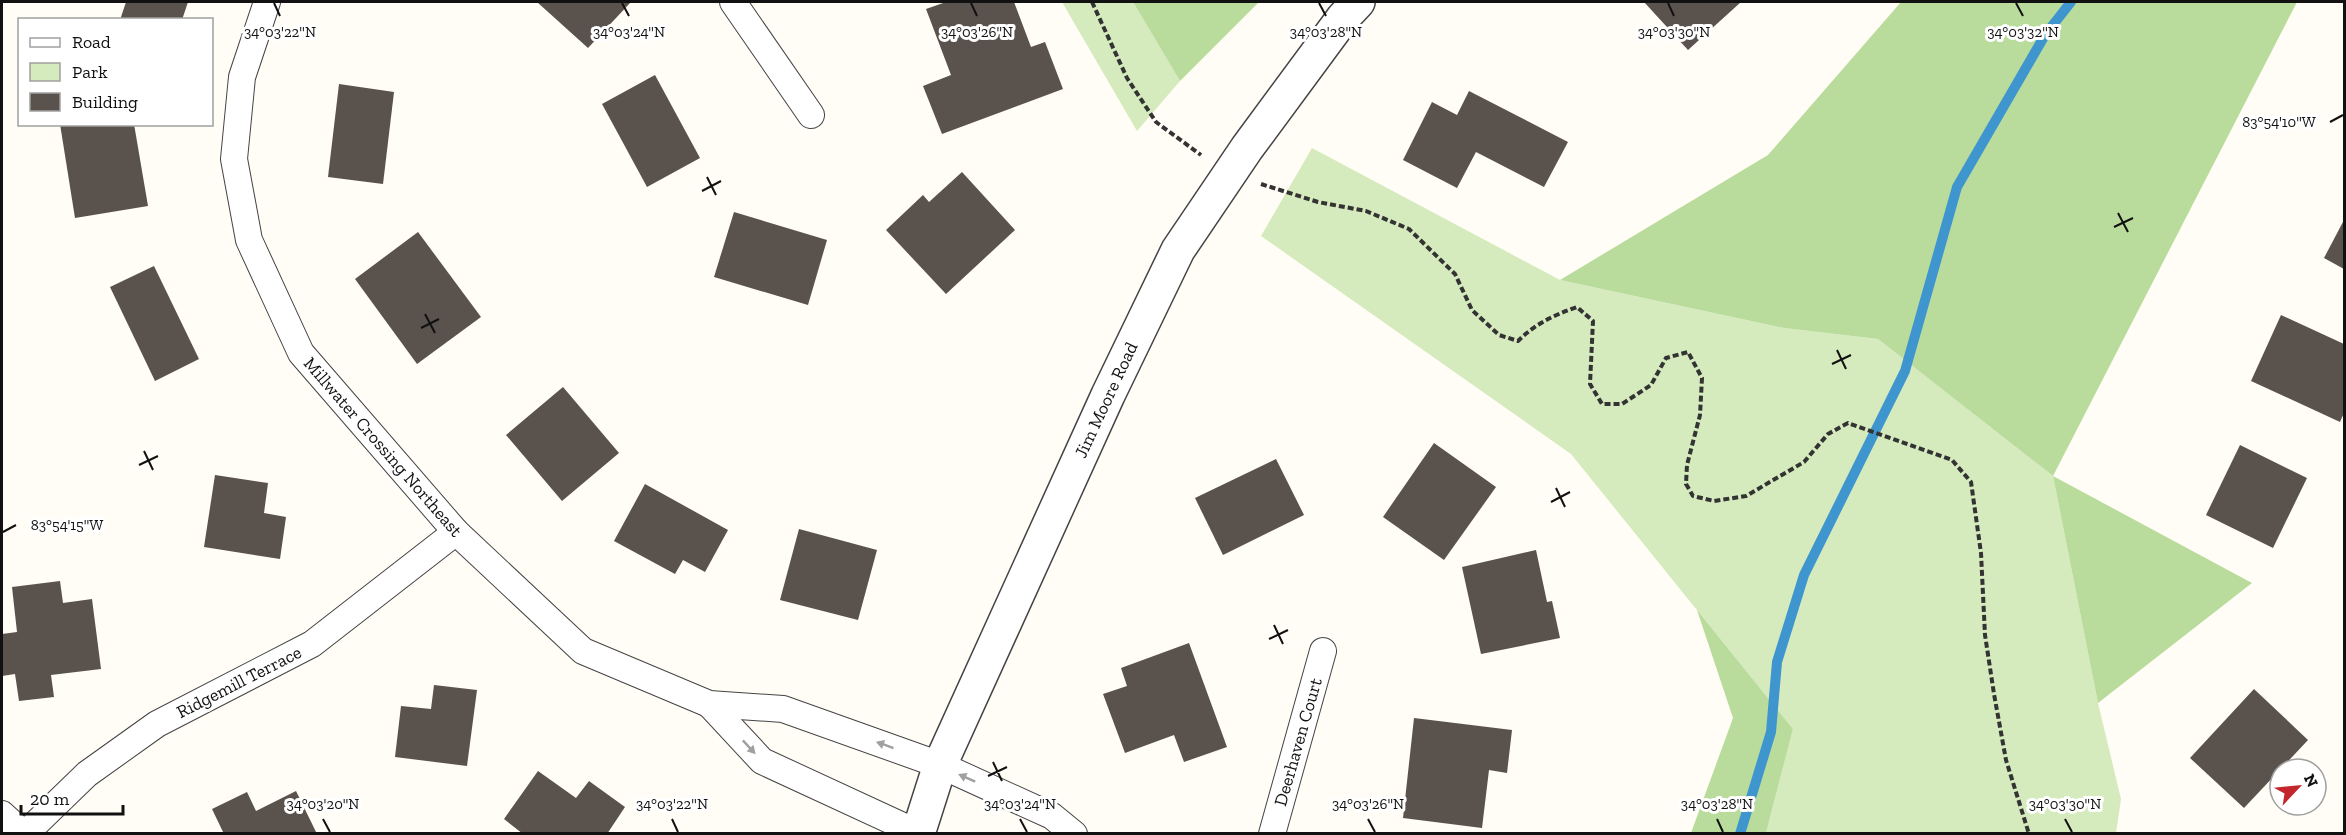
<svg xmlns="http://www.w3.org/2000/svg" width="2346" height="835" viewBox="0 0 2346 835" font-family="'Zilla Slab',serif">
	<rect width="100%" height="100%" fill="#fffdf5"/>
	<g fill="#d5ebbd">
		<path d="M1062,2H1133L1180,81L1137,131Z"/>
		<path d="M1312,148L1560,280L1784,328L1878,339L2053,476L2098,703L2121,799L2116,833H1766L1793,729L1571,454L1261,236Z"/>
	</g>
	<g fill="#b9dc9c">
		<path d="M1133,2H1259L1180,81Z"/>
		<path d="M1901,2H2297L2053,476L2252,583L2098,703L2053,476L1878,339L1784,328L1560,280L1768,155Z"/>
		<path d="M1697,610L1793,729L1766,833H1691L1733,718Z"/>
	</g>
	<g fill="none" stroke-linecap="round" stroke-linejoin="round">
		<path stroke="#3f96cf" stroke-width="10" d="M1740,834L1771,732L1777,662L1804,575L1905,371L1957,187L2045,35L2071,2"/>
	</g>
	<g fill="#5a524d">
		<path d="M126,2H188L182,20H120Z"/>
		<path d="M537,2H628L630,3L588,48Z"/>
		<path d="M946,2H1014L1031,47L1045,42L1063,89L942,134L923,86L951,75L926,9Z"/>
		<path d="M1644,2H1741L1688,50Z"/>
		<path d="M655,75L700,158L647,187L602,104Z"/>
		<path d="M339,84L394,92L383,184L328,177Z"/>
		<path d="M1469,91L1568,142L1544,187L1476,152L1457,188L1403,160L1432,102L1457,115Z"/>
		<path d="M60,124H134L148,206L75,218Z"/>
		<path d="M962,172L1015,230L946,294L886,230L923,195L929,202Z"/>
		<path d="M734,212L827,240L808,305L714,277Z"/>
		<path d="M2344,220V269L2324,258Z"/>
		<path d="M418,232L481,317L417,364L355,279Z"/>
		<path d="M154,266L199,359L155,381L110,287Z"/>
		<path d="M2281,315L2344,344V413L2340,422L2251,381Z"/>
		<path d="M563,387L619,453L562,501L506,435Z"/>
		<path d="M1434,443L1496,487L1444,560L1383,517Z"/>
		<path d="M2240,445L2307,478L2273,548L2206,515Z"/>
		<path d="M1276,459L1304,515L1223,555L1195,498Z"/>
		<path d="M215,475L268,483L264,513L286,517L280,559L204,547Z"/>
		<path d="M645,484L728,530L705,572L683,560L675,574L614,541Z"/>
		<path d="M799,529L877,550L858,620L780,600Z"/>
		<path d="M1536,550L1547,602L1552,601L1560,638L1481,654L1462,567Z"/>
		<path d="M60,581L63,603L92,599L101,669L51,675L54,697L19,701L15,674L2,676V634L17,632L12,587Z"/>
		<path d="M1189,643L1227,747L1184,762L1174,735L1125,753L1103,694L1127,686L1121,668Z"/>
		<path d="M434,685L477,690L467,766L395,757L401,706L431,709Z"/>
		<path d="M2254,689L2308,740L2244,808L2190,758Z"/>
		<path d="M1414,718L1512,730L1507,773L1489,770L1482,828L1403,818Z"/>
		<path d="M538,771L576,798L589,781L625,807L607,834H523L504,819Z"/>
		<path d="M296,791L317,834H224L212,809L247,792L256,811Z"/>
	</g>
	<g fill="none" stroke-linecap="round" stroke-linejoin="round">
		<g stroke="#444" stroke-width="28">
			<g id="minor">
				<path d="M267,2L242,77L234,159L249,240L301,353L456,532L583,651L709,704L783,709L940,765L1052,816L1074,834"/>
				<path d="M733,2L811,115"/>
				<path d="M709,704L762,761L920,834"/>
				<path d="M2,814L24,834"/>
				<path d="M25,834L87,774L157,724L312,644L456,532"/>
				<path d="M1272,834L1323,651"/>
			</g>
		</g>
		<g stroke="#444" stroke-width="36">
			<path id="tertiary" d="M918,834L940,765L1108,395L1178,250L1247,148L1343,18L1358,2"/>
		</g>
		<g stroke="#333" stroke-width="4" stroke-dasharray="6 3" stroke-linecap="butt">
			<path d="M1092,2L1127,78L1156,122L1201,155"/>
			<path d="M1261,184L1318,202L1366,211L1409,229L1455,274L1472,310L1499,335L1518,341C1535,324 1554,315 1577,307L1593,321L1590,384L1602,404H1622L1651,385L1666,358L1688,352L1702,378L1700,415L1687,465L1686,484L1693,496L1714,501L1746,496L1804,462L1828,434L1848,423L1952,460L1971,482L1981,553L1985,635L1994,694L2006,760L2029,834"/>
		</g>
		<use href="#minor" stroke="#fff" stroke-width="26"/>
		<use href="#tertiary" stroke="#fff" stroke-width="33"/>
	</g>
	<defs><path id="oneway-solid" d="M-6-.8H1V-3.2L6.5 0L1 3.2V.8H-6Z" transform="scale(1.5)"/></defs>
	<g fill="#a0a0a0">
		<use href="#oneway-solid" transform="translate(885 745) rotate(-160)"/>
		<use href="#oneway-solid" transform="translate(749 747) rotate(47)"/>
		<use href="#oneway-solid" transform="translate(967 778) rotate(-156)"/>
	</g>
	<path fill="none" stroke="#111" stroke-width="2" d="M274,3L280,16M622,3L629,16M971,3L977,16M1319,3L1326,16M1668,3L1674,16M2016,3L2023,16M2330,122L2343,115M707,177L716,195M702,191L721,181M2118,213L2128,232M2114,227L2133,218M425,314L435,333M421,328L439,319M1837,350L1846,369M1832,364L1851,355M144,451L153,470M139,465L158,456M1556,488L1565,507M1551,502L1570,492M3,532L16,525M1274,625L1283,644M1269,639L1288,630M993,762L1002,781M988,776L1007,767M323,819L330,832M672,819L678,832M1020,819L1027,832M1368,819L1375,832M1717,819L1723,832M2065,819L2072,832"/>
	<g text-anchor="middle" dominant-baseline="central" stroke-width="6" stroke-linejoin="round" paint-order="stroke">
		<g font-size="18" fill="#111" stroke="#fff">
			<text transform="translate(1106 400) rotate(-65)">Jim Moore Road</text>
			<text transform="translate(383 447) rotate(49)">Millwater Crossing Northeast</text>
			<text transform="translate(239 682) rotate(-27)">Ridgemill Terrace</text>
			<text transform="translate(1298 742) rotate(-74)">Deerhaven Court</text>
		</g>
	</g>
	<g font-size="15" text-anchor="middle" fill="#111" stroke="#fff" stroke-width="6" stroke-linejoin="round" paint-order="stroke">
		<text x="280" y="37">34°03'22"N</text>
		<text x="629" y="37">34°03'24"N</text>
		<text x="977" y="37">34°03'26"N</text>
		<text x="1326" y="37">34°03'28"N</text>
		<text x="1674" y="37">34°03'30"N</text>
		<text x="2023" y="37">34°03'32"N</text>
		<text x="2279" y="127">83°54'10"W</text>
		<text x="67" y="530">83°54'15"W</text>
		<text x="323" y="809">34°03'20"N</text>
		<text x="672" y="809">34°03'22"N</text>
		<text x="1020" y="809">34°03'24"N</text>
		<text x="1368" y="809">34°03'26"N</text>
		<text x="1717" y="809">34°03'28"N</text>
		<text x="2065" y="809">34°03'30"N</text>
	</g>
	<rect width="2346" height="835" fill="none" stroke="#111111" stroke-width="6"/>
	<rect x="18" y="18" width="195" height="108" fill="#ffffff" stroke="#a0a0a0" stroke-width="1.5"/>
	<rect x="30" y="38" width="30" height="9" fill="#ffffff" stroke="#a0a0a0" stroke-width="1.5"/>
	<text x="72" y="48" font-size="18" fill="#111111">Road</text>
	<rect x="30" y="63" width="30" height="18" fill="#d5ebbd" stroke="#a0a0a0" stroke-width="1.5"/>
	<text x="72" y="78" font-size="18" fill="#111111">Park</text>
	<rect x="30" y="93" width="30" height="18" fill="#5a524d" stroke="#a0a0a0" stroke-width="1.5"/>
	<text x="72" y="108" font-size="18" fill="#111111">Building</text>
	<g transform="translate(2298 787) rotate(64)"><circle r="28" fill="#ffffff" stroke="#a0a0a0" stroke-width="1.5"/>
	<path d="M0-4.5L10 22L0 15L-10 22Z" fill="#c4262e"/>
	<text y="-9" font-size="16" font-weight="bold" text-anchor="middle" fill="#111111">N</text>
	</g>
	<path d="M21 805v9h102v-9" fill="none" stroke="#111111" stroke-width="3"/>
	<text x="30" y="805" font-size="18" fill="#111111" stroke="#ffffff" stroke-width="4.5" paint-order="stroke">20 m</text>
</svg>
